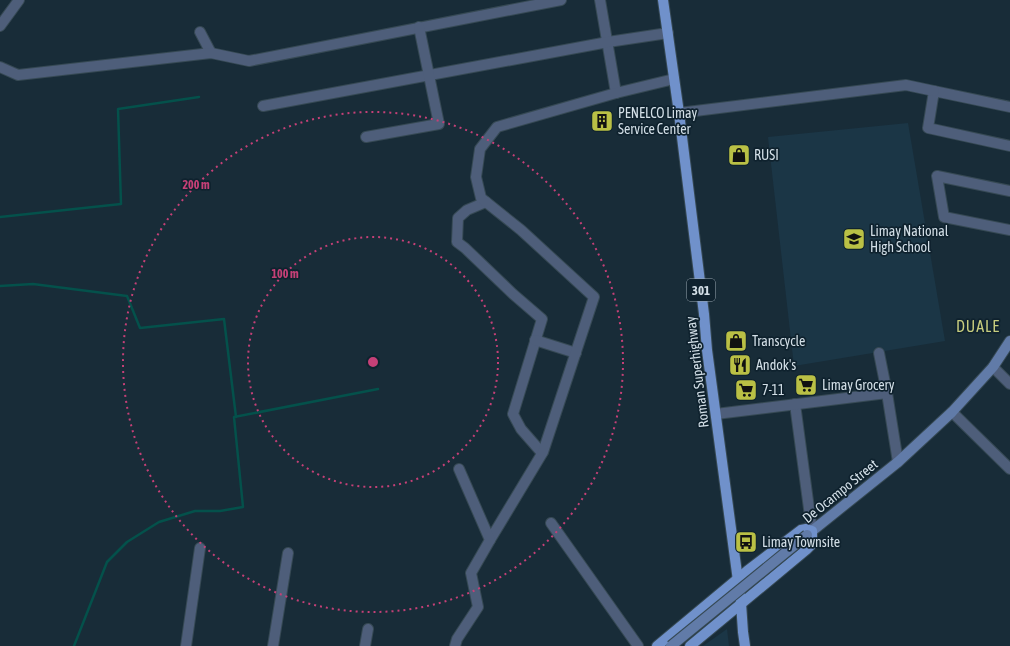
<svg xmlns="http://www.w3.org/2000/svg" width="1010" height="646" viewBox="0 0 1010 646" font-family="'Asap Condensed',sans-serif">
	<rect width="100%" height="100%" fill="#182c38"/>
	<g fill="#1b3646">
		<path d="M908,123L945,341L794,366L768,137Z"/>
		<path d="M727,629L729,646H703Z"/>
	</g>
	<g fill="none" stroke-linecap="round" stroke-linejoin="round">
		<g stroke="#04514b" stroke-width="2.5">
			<path d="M0,217L121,204L118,109L199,97"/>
			<path d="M0,286L33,284L127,296L140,328L224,319L236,417"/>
			<path d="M74,646L107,562L127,542L159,522L195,511H220L243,507L234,417L378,389"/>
		</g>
		<g stroke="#364954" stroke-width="12">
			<g id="street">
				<path d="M600,0L616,93"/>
				<path d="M0,26L19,0"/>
				<path d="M200,32L211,53"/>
				<path d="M0,67L18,75L211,53L249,61L561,0"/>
				<path d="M263,106L608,42L668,33"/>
				<path d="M1010,107L934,91L928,128L1010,146"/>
				<path d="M679,113L906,85L934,91"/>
				<path d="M366,137L439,124L419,27"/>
				<path d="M1010,191L937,176L944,217L1010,230"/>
				<path d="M486,202L467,210L458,218L457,242L465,248L513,294L542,319L513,414L521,429L542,453"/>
				<path d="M535,340L576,353"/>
				<path d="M879,353L887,393L898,462"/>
				<path d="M993,367L1010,384"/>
				<path d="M795,404L812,531"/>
				<path d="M952,412L1010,469"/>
				<path d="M716,414L887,393"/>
				<path d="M551,523L638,646"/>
				<path d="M490,540L543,452L594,297L521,230L481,198L476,177L480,149L497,127L616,93L674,79"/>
				<path d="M186,646L200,548"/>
				<path d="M273,646L288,553"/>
				<path d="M365,646L368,629"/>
				<path d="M455,646L457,639L478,607L471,573L490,540L459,469"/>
			</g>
		</g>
		<g stroke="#364954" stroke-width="12">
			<path id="secondary" d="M807,535L898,462L952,412L993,367L1010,341"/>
		</g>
		<g stroke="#364954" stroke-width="12">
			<g id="primary">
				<path d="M663,0L679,113L704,314L707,350L741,603L743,632L745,646"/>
				<path d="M657,646L747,571L801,530L806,529L812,531V544L806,550L690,646"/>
			</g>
		</g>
		<use href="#street" stroke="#4e5e7a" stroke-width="10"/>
		<use href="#secondary" stroke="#617ba8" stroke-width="10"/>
		<use href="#primary" stroke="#7091cb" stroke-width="10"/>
		<g stroke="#364954" stroke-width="12" stroke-linecap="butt">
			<path id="secondary-bridge" d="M671,646L807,535"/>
		</g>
		<use href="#secondary-bridge" stroke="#617ba8" stroke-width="10"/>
	</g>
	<g fill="none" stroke="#c54077" stroke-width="2" stroke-dasharray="2 4">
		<circle cx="373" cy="362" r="125"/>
		<circle cx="373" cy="362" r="250"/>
	</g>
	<defs>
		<g id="building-square" transform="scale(1.15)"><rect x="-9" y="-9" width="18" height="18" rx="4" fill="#bac045" stroke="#0f222e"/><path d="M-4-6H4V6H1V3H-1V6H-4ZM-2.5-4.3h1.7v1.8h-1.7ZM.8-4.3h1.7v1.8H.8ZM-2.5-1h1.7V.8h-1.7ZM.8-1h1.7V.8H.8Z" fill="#111"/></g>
		<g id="shop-square" transform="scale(1.15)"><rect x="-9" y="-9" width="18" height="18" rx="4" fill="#bac045" stroke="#0f222e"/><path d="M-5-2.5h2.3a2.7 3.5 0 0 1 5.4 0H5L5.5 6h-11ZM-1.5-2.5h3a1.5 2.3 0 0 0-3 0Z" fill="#111"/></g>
		<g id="school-square" transform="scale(1.15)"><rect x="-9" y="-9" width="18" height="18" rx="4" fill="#bac045" stroke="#0f222e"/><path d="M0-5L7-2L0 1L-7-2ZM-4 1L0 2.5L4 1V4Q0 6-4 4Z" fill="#111"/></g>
		<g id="restaurant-square" transform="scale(1.15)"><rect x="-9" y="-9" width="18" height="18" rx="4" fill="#bac045" stroke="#0f222e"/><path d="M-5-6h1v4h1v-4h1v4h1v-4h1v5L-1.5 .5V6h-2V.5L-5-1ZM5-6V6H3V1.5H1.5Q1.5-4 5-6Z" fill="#111"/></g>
		<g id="supermarket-square" transform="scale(1.15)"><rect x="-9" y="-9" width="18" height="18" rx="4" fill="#bac045" stroke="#0f222e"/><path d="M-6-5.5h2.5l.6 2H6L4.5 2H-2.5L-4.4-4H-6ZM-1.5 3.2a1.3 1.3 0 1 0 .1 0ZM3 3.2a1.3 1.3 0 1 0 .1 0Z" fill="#111"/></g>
		<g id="bus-square" transform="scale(1.15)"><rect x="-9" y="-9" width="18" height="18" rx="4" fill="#bac045" stroke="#0f222e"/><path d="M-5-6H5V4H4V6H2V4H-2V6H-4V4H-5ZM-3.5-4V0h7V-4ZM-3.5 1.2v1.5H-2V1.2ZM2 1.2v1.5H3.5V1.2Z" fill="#111"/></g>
	</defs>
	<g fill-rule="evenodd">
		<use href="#building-square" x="602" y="121"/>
		<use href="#shop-square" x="739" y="155"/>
		<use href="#school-square" x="854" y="239"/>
		<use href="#shop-square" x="736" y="341"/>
		<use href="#restaurant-square" x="740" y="365"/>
		<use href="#supermarket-square" x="806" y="385"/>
		<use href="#supermarket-square" x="746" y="390"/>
		<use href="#bus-square" x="746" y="542"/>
	</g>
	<g text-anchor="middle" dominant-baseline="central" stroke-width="3.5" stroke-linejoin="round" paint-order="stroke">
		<rect fill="#0f222e" stroke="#98a6b0" stroke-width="1" x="687" y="279" width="28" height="22" rx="3"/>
		<g font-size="13" font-weight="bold" fill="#d3dfe7">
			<text x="701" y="290">301</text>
		</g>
		<g font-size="14" fill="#d3dfe7" stroke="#0f222e" text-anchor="start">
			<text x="618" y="113">PENELCO Limay<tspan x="618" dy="16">Service Center</tspan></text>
			<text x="754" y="155">RUSI</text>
			<text x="870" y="231">Limay National<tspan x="870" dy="16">High School</tspan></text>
			<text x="752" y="341">Transcycle</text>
			<text x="756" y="365">Andok's</text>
			<text x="822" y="385">Limay Grocery</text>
			<text x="762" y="390">7-11</text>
			<text x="762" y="542">Limay Townsite</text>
		</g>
		<g font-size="14" fill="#d3dfe7" stroke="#0f222e">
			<text transform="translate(697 372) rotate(-97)">Roman Superhighway</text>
			<text transform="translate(840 491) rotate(-39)">De Ocampo Street</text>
		</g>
		<g font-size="16" letter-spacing="1" fill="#c6cc7e" stroke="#0f222e">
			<text x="978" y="326">DUALE</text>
		</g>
	</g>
	<circle cx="373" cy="362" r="6" fill="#c54077" stroke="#0f222e" stroke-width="2"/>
	<g font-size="12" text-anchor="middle" font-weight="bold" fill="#c54077" stroke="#0f222e" stroke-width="3.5" stroke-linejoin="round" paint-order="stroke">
		<text x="196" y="189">200 m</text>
		<text x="285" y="278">100 m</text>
	</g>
</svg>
